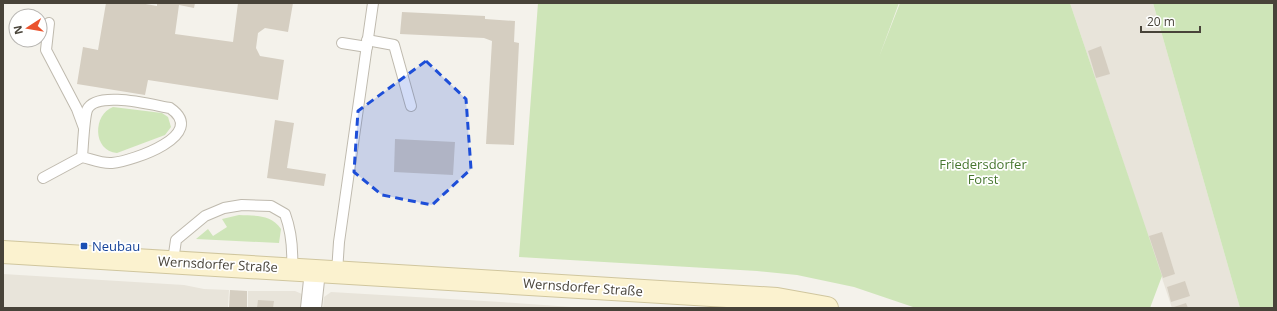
<svg xmlns="http://www.w3.org/2000/svg" width="1277" height="311" viewBox="0 0 1277 311" font-family="'Open Sans',sans-serif">
	<rect width="100%" height="100%" fill="#f4f2eb"/>
	<g fill="#e8e4da">
		<path d="M1070,3H1153L1240,308H1172Z"/>
		<path d="M3,274L184,285L204,289L229,290L228,307L239,308H3Z"/>
		<path d="M248,291H295L302,294L303,308H248Z"/>
		<path d="M331,292L501,302L586,308H323L324,297Z"/>
	</g>
	<g fill="#cee5b8">
		<path d="M538,3H899L879,57L900,3H1070L1162,276L1150,308H916L854,287L797,275L757,271L519,257Z"/>
		<path d="M1153,3H1274V308H1240Z"/>
		<path d="M113,107L162,113L168,117L171,127L165,135L117,153C92,151 93,114 113,107Z"/>
		<path d="M239,215C255,216 271,214 281,229L279,243L196,239L208,229L213,236L227,227L222,219Z"/>
	</g>
	<g fill="#d5cec1">
		<path d="M106,3H140L157,6V3H195L194,8L179,5L175,34L233,42L238,3H293L288,32L265,28L258,33L256,48L260,56L284,60L278,100L148,80L145,95L77,84L83,47L98,50Z"/>
		<path d="M402,12L485,16V19L515,21L514,42L519,43L514,145L486,144L492,41L484,38L400,34Z"/>
		<path d="M1101,46L1110,74L1096,78L1088,51Z"/>
		<path d="M275,120L294,123L287,168L326,174L324,186L267,178Z"/>
		<path d="M395,139L455,142L453,175L394,172Z"/>
		<path d="M1162,232L1175,274L1163,278L1149,236Z"/>
		<path d="M1185,281L1190,296L1171,302L1167,287Z"/>
		<path d="M230,290L247,291V307H229Z"/>
		<path d="M258,300L274,301L273,308H257Z"/>
		<path d="M1186,303L1188,308H1171Z"/>
	</g>
	<g fill="none" stroke-linecap="round" stroke-linejoin="round">
		<g stroke="#bfbaae" stroke-width="12">
			<g id="service">
				<path d="M49,23L46,50L77,109L84,128"/>
				<path d="M367,40L394,45L411,106"/>
				<path d="M342,43L367,47"/>
				<path d="M43,178L82,157C91,159 102,164 112,163C133,161 209,135 170,108C152,105 96,90 87,110C84,119 83,146 82,157"/>
				<path d="M173,261L176,240L205,216L224,208L242,205L271,206L285,214C292,233 293,249 292,268"/>
				<path d="M337,272L339,242L373,3"/>
			</g>
		</g>
		<g stroke="#bfbaae" stroke-width="22">
			<path id="minor" d="M311,308L315,271"/>
		</g>
		<g stroke="#d0c69e" stroke-width="24">
			<path id="secondary" d="M3,252L777,299L827,308"/>
		</g>
		<use href="#service" stroke="#fff" stroke-width="10"/>
		<use href="#minor" stroke="#fff" stroke-width="20"/>
		<use href="#secondary" stroke="#fbf2cf" stroke-width="22"/>
	</g>
	<path fill="#1d4ed8" fill-opacity="0.2" stroke="#1d4ed8" stroke-width="3" stroke-dasharray="8 5" stroke-linejoin="round" d="M426,61L466,99L471,169L432,205L382,195L354,172L358,111Z"/>
	<rect fill="#1a4fb4" stroke="#fff" stroke-width="1.5" x="80" y="242" width="8" height="8" rx="2"/>
	<g text-anchor="middle" dominant-baseline="central" stroke-width="3.5" stroke-linejoin="round" paint-order="stroke">
		<g font-size="13" fill="#477730" stroke="#fff">
			<text x="983" y="164">Friedersdorfer<tspan x="983" dy="15">Forst</tspan></text>
		</g>
		<g font-size="13" fill="#164399" stroke="#fff" text-anchor="start">
			<text x="92" y="246">Neubau</text>
		</g>
		<g font-size="13" fill="#484339" stroke="#fff">
			<text transform="translate(218 264) rotate(3)">Wernsdorfer Straße</text>
			<text transform="translate(583 287) rotate(4)">Wernsdorfer Straße</text>
		</g>
	</g>
	<rect width="1277" height="311" fill="none" stroke="#484339" stroke-width="8"/>
	<g transform="translate(28 28) rotate(258)"><circle r="19" fill="#ffffff" stroke="#b6b4b0"/>
	<path d="M0-3L7 15L0 10L-7 15Z" fill="#ea522d"/>
	<text y="-6" font-size="11" font-weight="bold" text-anchor="middle" fill="#484339">N</text>
	</g>
	<path d="M1141 26v6h59v-6" fill="none" stroke="#484339" stroke-width="2"/>
	<text x="1147" y="26" font-size="12" fill="#484339" stroke="#ffffff" stroke-width="3" paint-order="stroke">20 m</text>
</svg>
